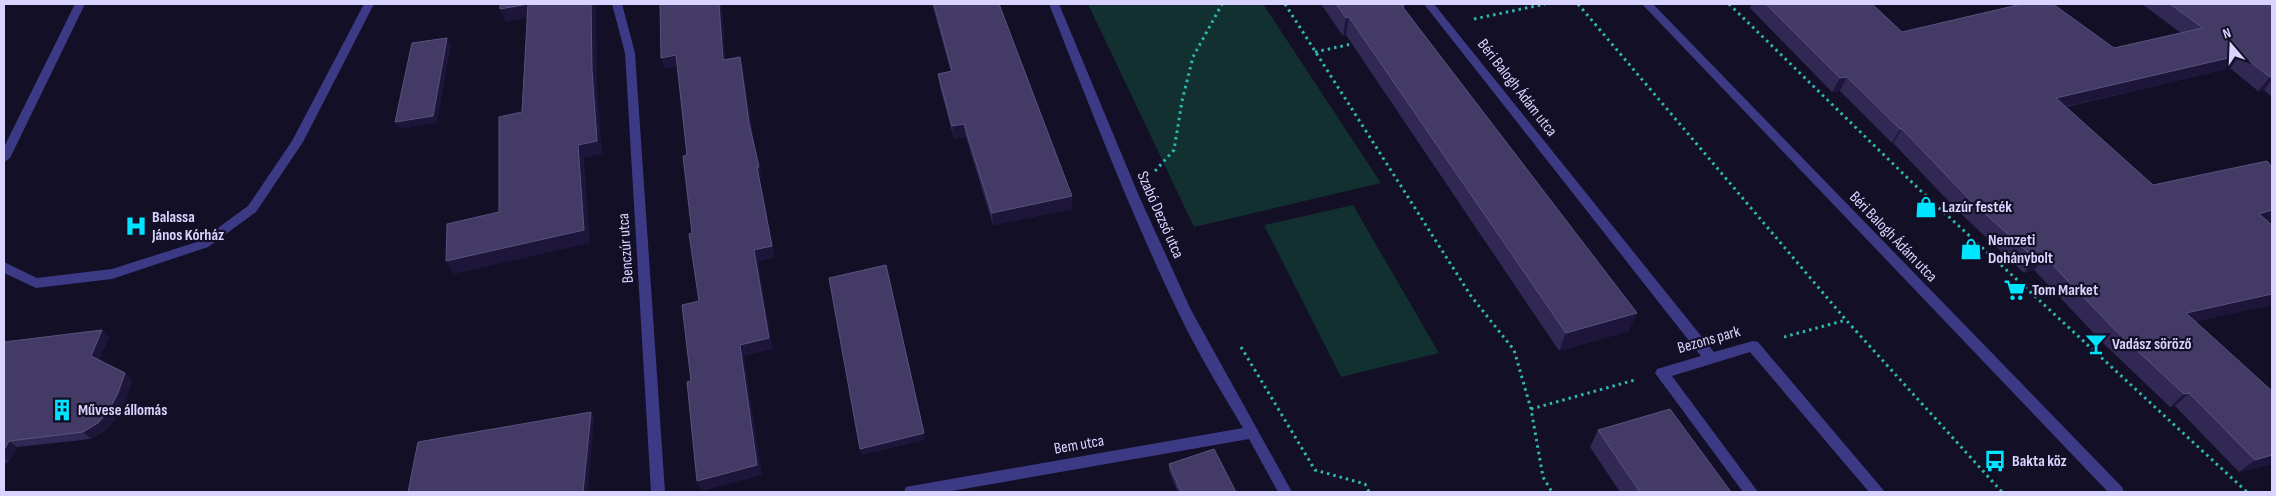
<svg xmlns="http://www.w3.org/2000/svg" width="2276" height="496" viewBox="0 0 2276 496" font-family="'Sofia Sans Condensed',sans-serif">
	<rect width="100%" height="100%" fill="#130f26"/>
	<g fill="#12302f">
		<path d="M1088,4H1263L1381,183L1194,227Z"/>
		<path d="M1353,205L1439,353L1341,377L1264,225Z"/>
	</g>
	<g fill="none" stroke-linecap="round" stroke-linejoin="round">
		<g stroke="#2fb8b0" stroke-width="3" stroke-dasharray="2.5 4" stroke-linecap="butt">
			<path d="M1285,4L1471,296L1514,350L1531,409L1543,477L1552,492"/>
			<path d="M1578,4L1846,320L2002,492"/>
			<path d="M1729,4L1923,193L2247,492"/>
			<path d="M1474,19L1545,4"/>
			<path d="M1315,52L1356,43"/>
			<path d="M1155,171L1174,150L1182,101L1193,57L1222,4"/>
			<path d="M1784,337L1846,320"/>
			<path d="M1241,347L1315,470L1365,484L1369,492"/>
			<path d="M1531,409L1635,380"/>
		</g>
		<g fill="#3d3a85" fill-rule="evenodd">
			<path d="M75,4H85L10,158L4,162V147Z"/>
			<path d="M364,4H374L303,142L256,212L208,247L112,279L36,288L4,273V262L37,278L112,269L200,241L248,206L292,141Z"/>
			<path d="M1424,4H1434L1714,352L1753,341L1758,342L1885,492H1869L1750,352L1672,376L1758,492H1743L1655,373L1657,369L1701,356Z"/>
		</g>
		<g fill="#3d3a85" fill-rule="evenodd">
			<path d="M612,4H622L635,53L665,492H651L625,53Z"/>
			<path d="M1049,4H1059L1139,196L1191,310L1292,492H1278L1249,439L946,492H904L906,487L911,486L1243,428C1224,396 1205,365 1188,332C1135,226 1093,114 1049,4Z"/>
		</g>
		<path fill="#3d3a85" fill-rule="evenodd" d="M1642,4H1653L2122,487L2124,492H2108Z"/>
	</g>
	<g fill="#312854">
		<path d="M932,4H999L1072,209L993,225L966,137L954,139L940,87L938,74L951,72Z"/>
		<path d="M1321,4H1403L1404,8L1629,331L1559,351L1346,35L1343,36Z"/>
		<path d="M1752,4H1872L1902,32L2114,48L2181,33L2142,4H2272V97L2264,90L2258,91L2230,68L2066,107L2153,185L2269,222L2195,322L2272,464L2239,472L2175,406L2170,407L2102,342L2034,270L2024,273L1958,211L1893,143H1892L1840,91L1832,92L1750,8Z"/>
		<path d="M102,330L109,337L99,360L125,373L132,381L126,400L115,419L106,430L91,439L17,447L9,462L4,463V342Z"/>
		<path d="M1598,430L1731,492H1620L1590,447Z"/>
		<path d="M1169,464L1236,492H1178L1169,471Z"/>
	</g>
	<g fill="#1d163a">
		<path d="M528,4L534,16L506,22L500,9Z"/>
		<path d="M591,4H598H596L597,82L602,154L584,158L590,243L454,274L446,261L578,145L592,70Z"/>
		<path d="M719,4H722L726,72L723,60Z"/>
		<path d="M1349,17L1346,35L1343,36L1346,18Z"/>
		<path d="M447,38L451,45L437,123L400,129L395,122Z"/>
		<path d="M676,55L680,66L665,69L661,58Z"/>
		<path d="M2241,55L2230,68L2046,111L2056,98Z"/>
		<path d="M740,57L743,68L753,134L762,178H760L775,257L758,262L773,349L744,356L762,475L702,491L697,481L740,345L754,250L749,123Z"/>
		<path d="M1847,77L1840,91L1832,92L1840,78Z"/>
		<path d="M2270,77H2272V80L2264,90L2258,91Z"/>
		<path d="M964,124L966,137L954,139L952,126Z"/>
		<path d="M1900,129H1902L1893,143H1892Z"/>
		<path d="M1072,196V209L993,225L992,213Z"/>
		<path d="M2272,210V221L2246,227L2259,214Z"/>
		<path d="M2045,257L2034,270L2024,273L2035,259Z"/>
		<path d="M886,265L925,440L862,455L860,449Z"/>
		<path d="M2272,294V305L2173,327L2186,313Z"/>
		<path d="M1637,313L1629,331L1559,351L1566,333Z"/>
		<path d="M102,330L109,337L98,363L91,356Z"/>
		<path d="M125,373L132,381L126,400L115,419L106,430L91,439L83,432Z"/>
		<path d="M2189,393L2175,406L2170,407L2184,394Z"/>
		<path d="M591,412L594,419L588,492H583Z"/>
		<path d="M9,441L17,447L9,462L4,458V450Z"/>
		<path d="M2272,455V464L2239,472L2255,460Z"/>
	</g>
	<g fill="#433a66" stroke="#5a527e">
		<path d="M500,4H528L500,9Z"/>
		<path d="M528,4H591L592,70L597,141L578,145L584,230L446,261L447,224L499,212V117L522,112Z"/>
		<path d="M660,4H719L723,60L740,57L749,123L759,167H757L772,246L754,250L769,338L740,345L757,465L697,481L687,382L691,381L682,305L699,301L689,234L692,233L683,156L687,155L676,55L661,58Z"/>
		<path d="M934,4H999L1072,196L992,213L964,124L952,126L938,74L952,71Z"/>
		<path d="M1336,4H1403L1404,6H1402L1637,313L1566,333L1349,17L1346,18Z"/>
		<path d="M1766,4H1872L1902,32L2022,4H2053L2114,48L2203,28L2170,4H2272V77H2270L2241,55L2056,98L2153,185L2267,161L2272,167V210L2259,214L2272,225V294L2186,313L2272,391V455L2255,460L2189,393L2184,394L2114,329L2045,257L2035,259L1968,198L1902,129H1900L1847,77L1840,78Z"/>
		<path d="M447,38L433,116L395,122L412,43Z"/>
		<path d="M886,265L924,433L860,449L829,278Z"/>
		<path d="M102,330L91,356L125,373L118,393L108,412L98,423L83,432L9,441L4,450V342Z"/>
		<path d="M1670,409L1731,492H1640L1598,430Z"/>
		<path d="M591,412L583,492H408L418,442Z"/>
		<path d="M1214,449L1236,492H1181L1169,464Z"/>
	</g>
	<defs>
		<g id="shop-bare" transform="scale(1.725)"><path d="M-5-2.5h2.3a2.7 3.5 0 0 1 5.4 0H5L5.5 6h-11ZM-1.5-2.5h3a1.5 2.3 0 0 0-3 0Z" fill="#00e5ff" stroke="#130f26" stroke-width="2.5" paint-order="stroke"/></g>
		<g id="hospital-bare" transform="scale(1.725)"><path d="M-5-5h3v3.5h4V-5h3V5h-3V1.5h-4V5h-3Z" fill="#00e5ff" stroke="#130f26" stroke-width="2.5" paint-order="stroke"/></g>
		<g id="supermarket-bare" transform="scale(1.725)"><path d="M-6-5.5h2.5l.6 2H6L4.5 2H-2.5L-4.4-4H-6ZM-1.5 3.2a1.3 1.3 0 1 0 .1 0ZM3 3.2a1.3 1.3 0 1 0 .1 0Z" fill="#00e5ff" stroke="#130f26" stroke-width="2.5" paint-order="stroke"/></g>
		<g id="bar-bare" transform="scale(1.725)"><path d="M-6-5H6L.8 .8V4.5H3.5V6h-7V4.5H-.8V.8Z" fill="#00e5ff" stroke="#130f26" stroke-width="2.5" paint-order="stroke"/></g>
		<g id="building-bare" transform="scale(1.725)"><path d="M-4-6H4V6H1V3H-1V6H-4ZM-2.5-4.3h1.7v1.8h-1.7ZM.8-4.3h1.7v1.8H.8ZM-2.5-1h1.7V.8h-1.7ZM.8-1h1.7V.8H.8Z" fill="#00e5ff" stroke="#130f26" stroke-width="2.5" paint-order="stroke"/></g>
		<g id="bus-bare" transform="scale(1.725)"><path d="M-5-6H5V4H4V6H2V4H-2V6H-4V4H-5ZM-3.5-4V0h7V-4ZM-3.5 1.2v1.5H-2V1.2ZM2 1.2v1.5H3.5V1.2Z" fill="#00e5ff" stroke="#130f26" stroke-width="2.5" paint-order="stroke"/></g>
	</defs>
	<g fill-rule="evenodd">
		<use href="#shop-bare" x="1926" y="207"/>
		<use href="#hospital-bare" x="136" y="226"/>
		<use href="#shop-bare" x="1971" y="249"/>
		<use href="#supermarket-bare" x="2015" y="290"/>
		<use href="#bar-bare" x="2096" y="344"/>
		<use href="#building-bare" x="62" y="410"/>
		<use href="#bus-bare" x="1995" y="461"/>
	</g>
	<g text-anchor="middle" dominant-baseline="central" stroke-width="4.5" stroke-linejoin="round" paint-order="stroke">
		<g font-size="16" fill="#d9d4ff" stroke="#130f26">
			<text transform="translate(1517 88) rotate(52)">Béri Balogh Ádám utca</text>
			<text transform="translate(1160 215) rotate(66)">Szabó Dezső utca</text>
			<text transform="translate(1893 237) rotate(46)">Béri Balogh Ádám utca</text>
			<text transform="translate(626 248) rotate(-94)">Benczúr utca</text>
			<text transform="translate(1709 340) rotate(-16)">Bezons park</text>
			<text transform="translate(1079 445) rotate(-10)">Bem utca</text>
		</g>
		<g font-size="16" font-weight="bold" fill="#d9d4ff" stroke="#130f26" text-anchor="start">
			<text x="1942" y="207">Lazúr festék</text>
			<text x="152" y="217">Balassa<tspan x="152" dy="18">János Kórház</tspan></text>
			<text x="1988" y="240">Nemzeti<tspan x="1988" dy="18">Dohánybolt</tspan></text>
			<text x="2032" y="290">Tom Market</text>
			<text x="2112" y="344">Vadász söröző</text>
			<text x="78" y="410">Művese állomás</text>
			<text x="2012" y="461">Bakta köz</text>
		</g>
	</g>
	<rect width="2276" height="496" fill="none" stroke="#d9d4ff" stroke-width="10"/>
	<g transform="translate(2231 45) rotate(341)" stroke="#130f26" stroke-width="4" paint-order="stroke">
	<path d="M0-4L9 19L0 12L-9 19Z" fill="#d9d4ff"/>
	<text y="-8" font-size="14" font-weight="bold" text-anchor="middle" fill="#d9d4ff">N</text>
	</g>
</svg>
